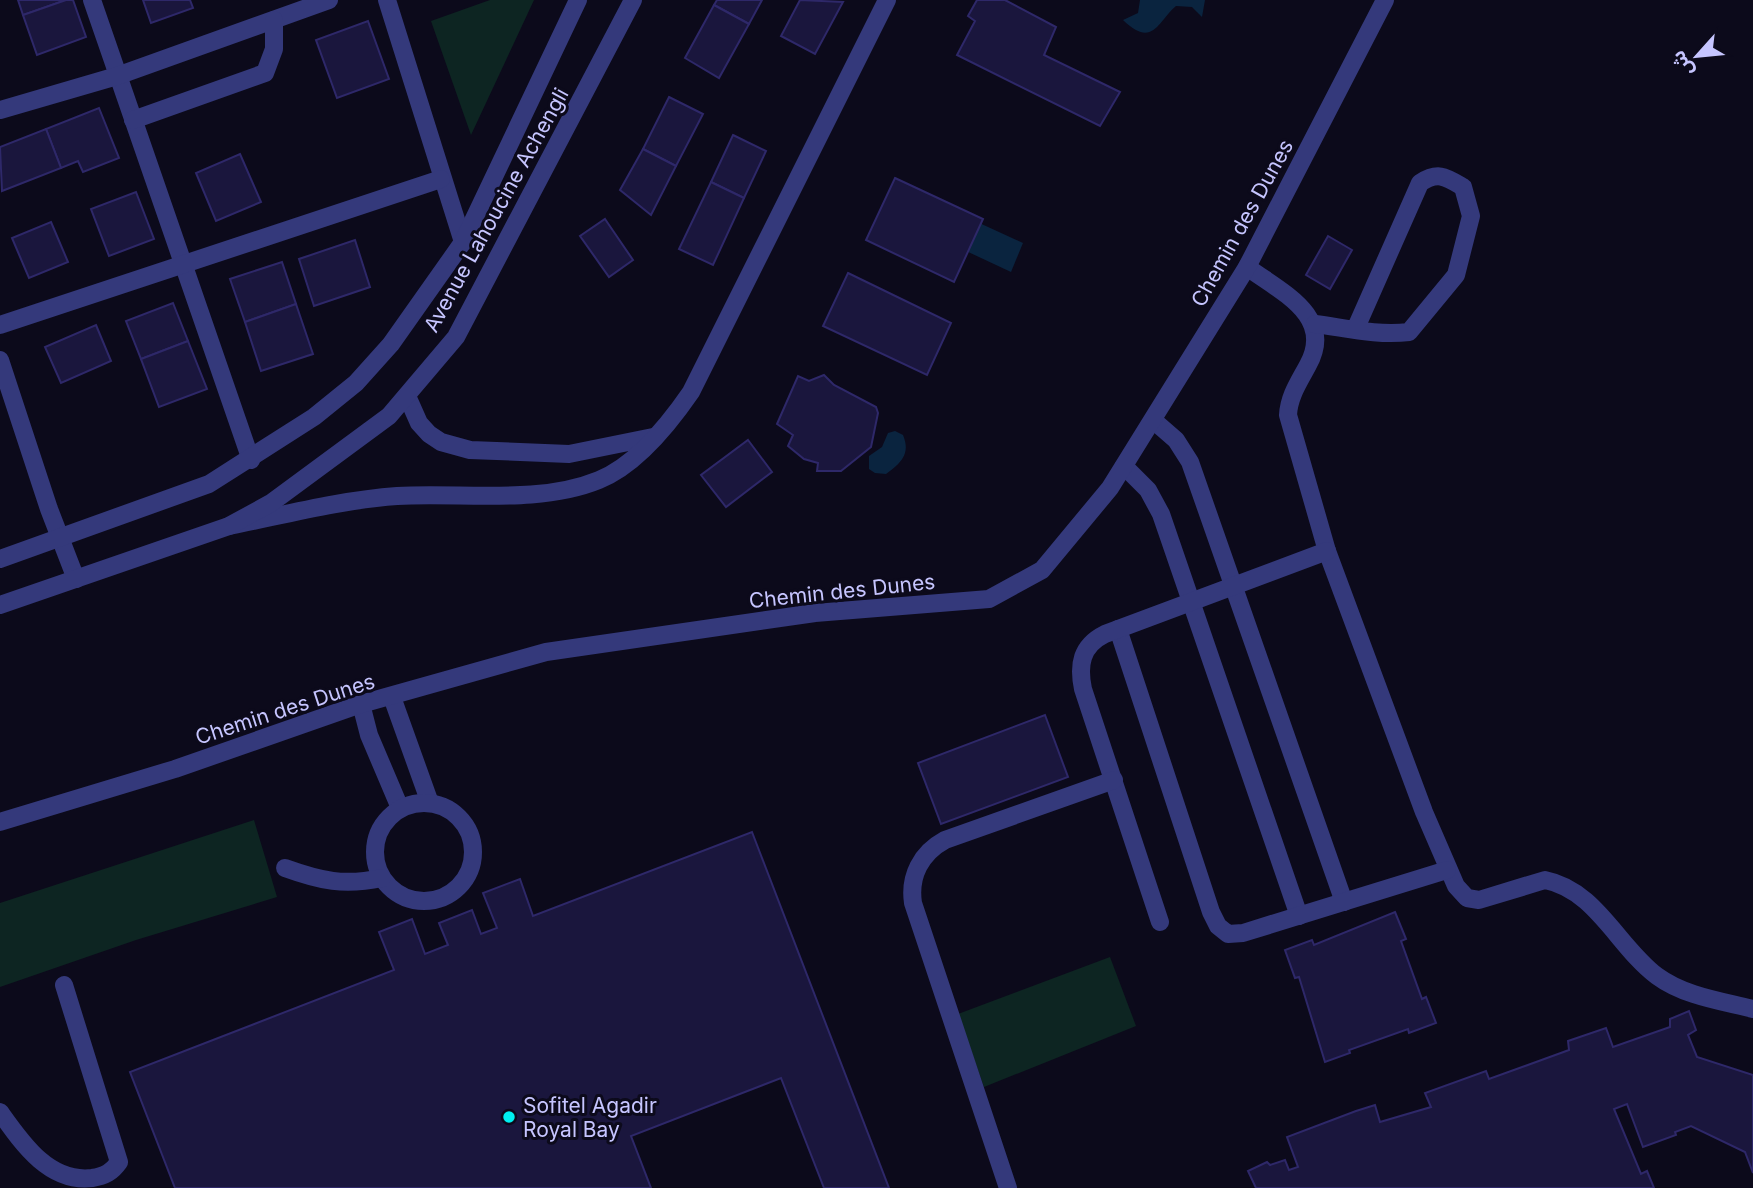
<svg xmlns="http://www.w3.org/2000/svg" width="1753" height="1188" viewBox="0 0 1753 1188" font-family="Inter,'Noto Sans Arabic',sans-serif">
	<rect width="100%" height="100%" fill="#0c0a1b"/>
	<g fill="#0d2522">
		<path d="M490,0H534L471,135L431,21Z"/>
		<path d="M254,820L277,897L136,940L0,987V903Z"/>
		<path d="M1110,957L1136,1026L984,1087L958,1014Z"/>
	</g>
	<g fill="#0a243f">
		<path d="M1140,0H1205L1202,17L1192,7L1176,6C1158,21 1153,49 1123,20L1138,13Z"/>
		<path d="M975,221L1023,243L1011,272L964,250Z"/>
		<path d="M895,431L903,435C911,454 901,463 886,474L875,473L869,469V456L882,447L888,433Z"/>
	</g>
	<g fill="#1a163d" stroke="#2e2869" stroke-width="2">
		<path d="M18,0H66L23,15Z"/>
		<path d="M66,0H73L86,37L37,55L23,15Z"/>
		<path d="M143,0H190L193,8L151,23Z"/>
		<path d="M717,0H762L749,24L714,5Z"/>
		<path d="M800,0L843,2L815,54L781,36Z"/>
		<path d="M977,0H1005L1056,27L1044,55L1120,92L1100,126L957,55L975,21L968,16Z"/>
		<path d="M714,5L749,24L719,78L685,58Z"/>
		<path d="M368,21L389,79L337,98L316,40Z"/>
		<path d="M669,97L703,114L676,166L643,149Z"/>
		<path d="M99,108L119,158L83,172L78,161L61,168L46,129Z"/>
		<path d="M46,129L61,168L2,191L0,147Z"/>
		<path d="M733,135L766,151L744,198L711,182Z"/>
		<path d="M643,149L676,166L651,215L620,190Z"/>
		<path d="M240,154L261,202L216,221L196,173Z"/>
		<path d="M895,178L983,219L954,282L866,240Z"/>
		<path d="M711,182L744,198L713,265L679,249Z"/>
		<path d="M136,192L154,239L109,256L91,209Z"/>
		<path d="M605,219L633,260L609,277L580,236Z"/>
		<path d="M51,222L68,262L29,278L12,238Z"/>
		<path d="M1328,236L1352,250L1330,289L1306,275Z"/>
		<path d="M355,240L370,287L314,306L299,259Z"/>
		<path d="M282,262L296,304L245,322L230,279Z"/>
		<path d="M848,273L951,323L927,375L823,326Z"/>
		<path d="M173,303L188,341L141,359L126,321Z"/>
		<path d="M296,304L313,354L261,371L245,322Z"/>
		<path d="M96,325L111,361L61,383L45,347Z"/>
		<path d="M188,341L207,389L159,407L141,359Z"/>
		<path d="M824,375L834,385L876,407L878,413L871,447L841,471H817L818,463L804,459L788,446L793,435L777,424L798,376L809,381Z"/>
		<path d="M748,440L772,472L726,507L701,475Z"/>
		<path d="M1045,715L1068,777L941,824L918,763Z"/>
		<path d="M752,832L889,1188H824L781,1078L631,1136L651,1188H175L130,1072L394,970L379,932L412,919L425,954L448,945L439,923L472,910L481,934L497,928L483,893L520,879L533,916Z"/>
		<path d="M1395,912L1406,939L1401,941L1422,999L1426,997L1436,1023L1409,1033L1408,1029L1349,1050L1350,1053L1325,1062L1299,977L1295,978L1285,950L1312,940L1314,945Z"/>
		<path d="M1689,1011L1696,1030L1688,1035L1697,1057L1753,1075V1173L1745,1152L1691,1126L1675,1132L1676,1135L1643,1147L1627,1104L1614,1109L1641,1174L1647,1171L1654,1188H1256L1248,1171L1267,1162L1270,1165L1285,1160L1289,1170L1298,1167L1287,1137L1356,1111L1375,1105L1380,1122L1431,1107L1425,1093L1486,1071L1489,1079L1569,1050L1568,1041L1606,1028L1613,1047L1670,1027V1019Z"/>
	</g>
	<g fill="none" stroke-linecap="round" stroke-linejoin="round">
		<g stroke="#34397b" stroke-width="18">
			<path d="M92,0L251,460"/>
			<path d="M387,0L463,242"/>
			<path d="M0,110L117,76L329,0"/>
			<path d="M133,120L265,73L274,49V20"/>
			<path d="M1247,267C1281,292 1335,316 1308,365C1299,382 1289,396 1288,415L1327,551L1424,812L1456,886L1467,898L1479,900L1545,880C1596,890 1618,947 1657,976C1684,996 1721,1001 1753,1009"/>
			<path d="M1315,324C1346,328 1378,336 1409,332L1456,275L1471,216L1463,187C1446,177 1438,171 1420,183L1355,330"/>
			<path d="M0,325L441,179"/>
			<path d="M0,360L49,509L76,579"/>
			<path d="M407,396L419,423L429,434L441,442L470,450L569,454L653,437"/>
			<path d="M1153,420L1176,440L1190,462L1344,902"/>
			<path d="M1124,466L1148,490L1161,514L1299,916"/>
			<path d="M229,526C284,515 341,500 397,496C461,492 538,505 599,480C636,465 669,424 691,392L887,0"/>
			<path d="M0,559L209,484L314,417L356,383L391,344L463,242L578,0"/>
			<path d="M0,605L229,526L271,503L389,416L456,337L633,0"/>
			<path d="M1118,629L1211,912L1218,926L1228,934L1243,933L1447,870"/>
			<path d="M392,697L430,803"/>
			<path d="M361,704L369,735L400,808"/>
			<circle cx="424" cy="852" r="49"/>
			<path d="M0,822L175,769L361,704L546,652L815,613L989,599L1042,570L1110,488L1247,267L1385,0"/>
			<path d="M285,868C321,881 344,886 382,878"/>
			<path d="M1160,922L1083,689C1078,665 1081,646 1105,634L1327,551"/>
			<path d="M0,1112C22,1143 49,1183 92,1178C105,1176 112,1172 119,1162L64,985"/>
			<path d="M1008,1188L913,903C909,876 921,853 945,840L1114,780"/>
		</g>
	</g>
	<circle fill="#00eff0" stroke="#0c0a1b" stroke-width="2.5" cx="509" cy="1117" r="7"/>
	<g text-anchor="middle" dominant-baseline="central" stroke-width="6" stroke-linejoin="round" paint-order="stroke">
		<g font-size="21" fill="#c6c5ff" stroke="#0c0a1b">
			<text transform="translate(496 210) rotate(-61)">Avenue Lahoucine Achengli</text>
			<text transform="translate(1242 223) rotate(-61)">Chemin des Dunes</text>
			<text transform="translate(842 591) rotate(-6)">Chemin des Dunes</text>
			<text transform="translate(285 709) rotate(-18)">Chemin des Dunes</text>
		</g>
		<g font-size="21" fill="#c6c5ff" stroke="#0c0a1b" text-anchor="start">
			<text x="523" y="1105">Sofitel Agadir<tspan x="523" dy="24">Royal Bay</tspan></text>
		</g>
	</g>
	<g transform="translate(1697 56) rotate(243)" stroke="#0c0a1b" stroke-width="5" paint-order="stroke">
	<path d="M0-5L12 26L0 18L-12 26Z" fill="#c6c5ff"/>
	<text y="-10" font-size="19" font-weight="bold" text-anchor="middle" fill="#c6c5ff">ش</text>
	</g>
</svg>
